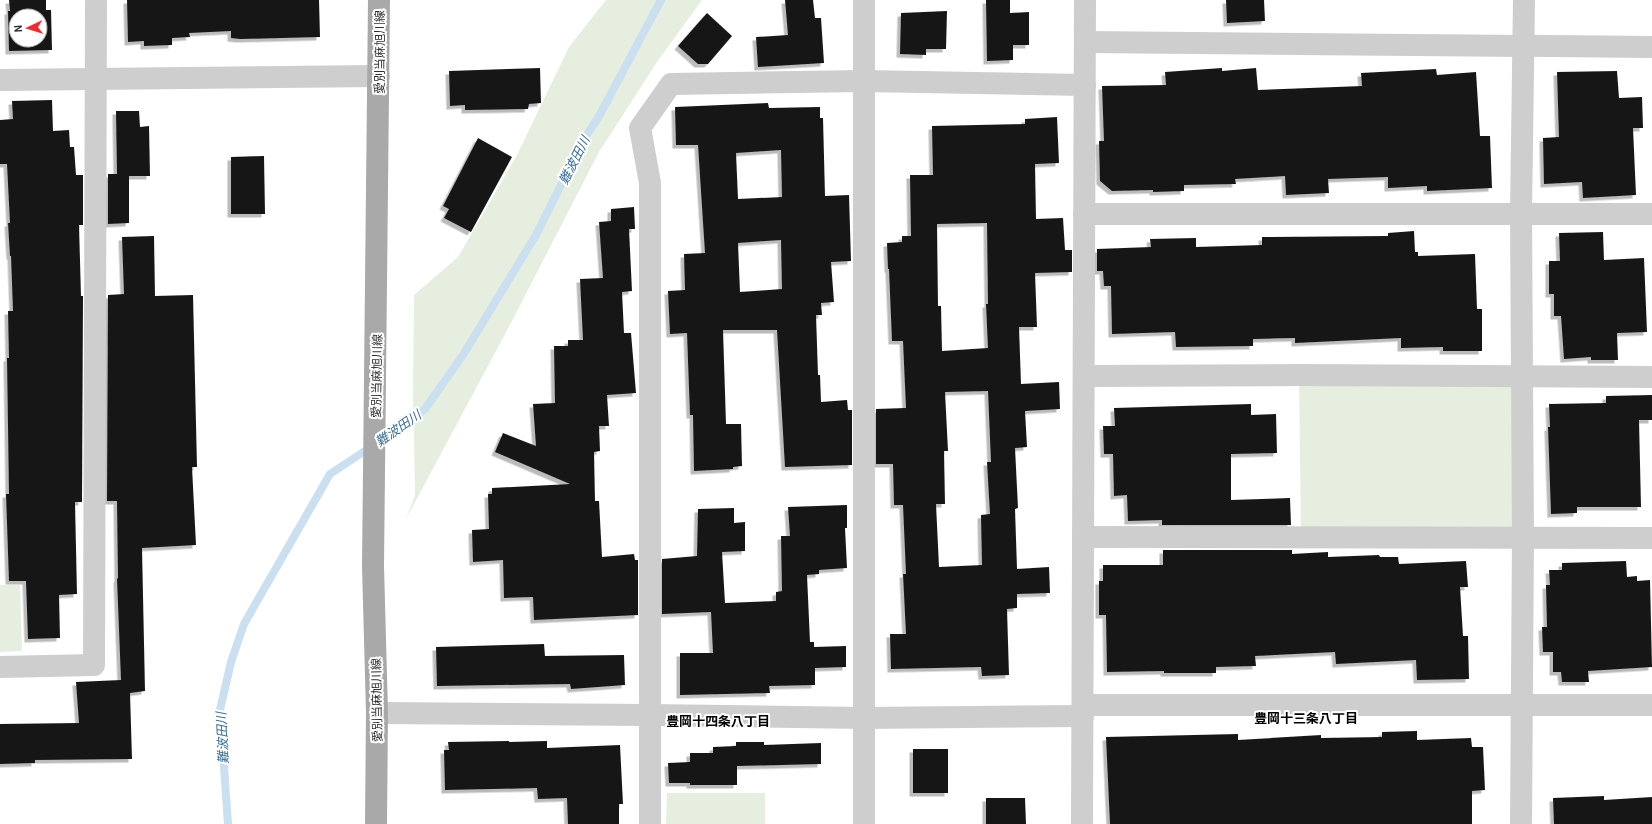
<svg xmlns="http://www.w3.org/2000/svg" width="1652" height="824" viewBox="0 0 1652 824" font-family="Barlow,'Noto Sans JP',sans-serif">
	<defs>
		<filter id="shadow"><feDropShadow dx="-3.5" dy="3.5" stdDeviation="0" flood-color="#0004"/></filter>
	</defs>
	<rect width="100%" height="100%" fill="#fff"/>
	<g fill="#e6efdf">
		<path d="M606,0H702L657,62L599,152L510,325L406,519L415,495L413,391L414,295L458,257L517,155L569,47Z"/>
		<path d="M1299,375L1522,376L1523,537H1301Z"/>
		<path d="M0,585H20L22,651L0,652Z"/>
		<path d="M667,793H765V824H666Z"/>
	</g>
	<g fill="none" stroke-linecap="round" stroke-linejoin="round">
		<path stroke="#cadfef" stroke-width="8" d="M228,824L220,710L231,662L244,624L330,474L383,439L425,409L463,355L536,235L584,139L598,118L661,0"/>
	</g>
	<g fill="#181818" fill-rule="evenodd" filter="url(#shadow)">
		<path d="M9,0H46V10H51L52,50L9,51L8,11H10ZM16,16H40V40H16Z"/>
		<path d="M127,0H319L320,37L240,39L231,38V31L189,33L190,37L172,38V45L144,46V41L128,42Z"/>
		<path d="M785,0H813L815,18H821L824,63L758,67L756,37L788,35Z"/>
		<path d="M986,0H1010V13L1029,12V45H1013V60L987,61Z"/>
		<path d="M1226,0H1264L1265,21L1227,23Z"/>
		<path d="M947,11L946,49H926V55L900,54L901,13Z"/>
		<path d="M707,13L732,36L708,64H698L678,46Z"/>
		<path d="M540,68L541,103L529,104L528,109L465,110V105L450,106L449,71Z"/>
		<path d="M1222,68V71L1256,68L1258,90L1362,86L1361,73L1436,69L1437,75L1476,72L1480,136H1490L1492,188L1427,191V186L1388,188V177L1328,179L1329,193L1286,195L1285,176L1235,179L1236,184L1184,185V191L1153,192V190L1112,191L1100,181L1099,141H1104L1102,86L1166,85L1165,72Z"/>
		<path d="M1617,71L1619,98L1642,97L1643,128H1633L1636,195L1583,198L1582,182L1544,184L1543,138L1559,137L1557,72Z"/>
		<path d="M52,100L53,131L69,130L70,147H74L76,175H83V225H79L81,296H83L82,502H75L77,594L59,595L60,638L28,639L26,581H9L6,494H9L7,358H9L8,311H13L11,256H10L8,223H10L7,164H0V120L13,119L12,101Z"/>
		<path d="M768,103L769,108L820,107V118H823L825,196L849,195L851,261L831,262L834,302L821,303L822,315H816L818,375H820L821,402L847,400L848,410H852V465L785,467L777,330H723L726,424H741L742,466L733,467V469L694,471L693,415H690L687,333L670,334L668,291L685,290L684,254L705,253L698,145H676L675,107ZM781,150L782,197L738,199L736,153ZM781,240L782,289L740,292L738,243Z"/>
		<path d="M116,111H139L140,127L149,126L150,176H129V223L108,224V174H117Z"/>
		<path d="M1057,117L1059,163L1035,164L1036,219L1063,218L1065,250H1072V272L1035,273L1037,327H1019L1021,384L1059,382L1060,409L1025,411L1027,447L1015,448L1018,508L1015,509L1017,569L1049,567L1050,593L1017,594V608L1007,609L1009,675L982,676L981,667L891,669L890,634H906L903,574H906L903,505H894L893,464H876V409L906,408L903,341H892L889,269H888L887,243L902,242V236H911L910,175H933L932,126L1025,124V119ZM987,223L988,304H986L988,348L942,351L941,306H938L937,224ZM988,391L991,462H987L990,514L981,515L982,565L939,567L936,504H945L944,451H948L945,392Z"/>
		<path d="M478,138L512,157L471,232L444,218L449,209L443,206Z"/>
		<path d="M264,156L265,214H231V157Z"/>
		<path d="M634,207L635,229H629L632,291L622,292L624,333H631L636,393L607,395L609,426H599L600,451L594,452L595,501H599L602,557L634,554L635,560H638V615L534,620L533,597L504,598L503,560L473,562L472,530L489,529L488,494H492V488L570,484L495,452L503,433L536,446L533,404L555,403L554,346H568V340H583L580,279L603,278L599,222L611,221V209Z"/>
		<path d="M1414,231L1415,252H1418V256L1475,254L1477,309H1482V351H1443V347L1401,348V338L1295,343V338L1253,339V346L1176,347L1175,332L1112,334L1111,286H1104L1103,271H1097V249L1151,247L1150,239L1196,238V247L1262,245V237L1388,236V233Z"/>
		<path d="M1603,232L1604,260L1644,258L1647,332L1617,333L1618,360H1591V357L1564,359L1561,316H1554V294H1549V261H1560L1559,233Z"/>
		<path d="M154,236L155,296L193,295L197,467H192L196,545L142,548L145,691L130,693L132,759L35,760V763L0,764V724L79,723L76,682L121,680L117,579L118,578L117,501H107L108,295L124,294L122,237Z"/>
		<path d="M1652,395V420H1639L1641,507H1577V513L1551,514L1548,427H1550L1549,404L1606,403V396Z"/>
		<path d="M1251,404V415L1276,414L1277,453L1231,454V500L1290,498L1291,525H1162V520L1128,521L1127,495L1114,496L1113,454H1104L1103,426H1115L1114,408Z"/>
		<path d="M847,505V528H845L847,568L819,570V574L807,575L810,642H814V647L846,646V667L815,668V685L769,686L770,693L680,695V653H713L711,612L662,614V559L697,556L698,509L734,508V523L745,522V551L722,552L725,603L776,601V592L782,591L781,536H790L788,507Z"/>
		<path d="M1163,550H1292V554L1328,552V557L1379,555L1380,557H1398L1399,564L1466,561L1468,587H1460L1463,636H1468L1469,679L1417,680L1416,660L1336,664L1335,652L1255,656L1256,666L1216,667V673H1164V671L1107,672L1106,615H1099V581H1103V565H1163Z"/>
		<path d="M1626,561L1627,577L1637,576V581L1650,580L1652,667L1588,671L1589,682H1562L1561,672H1553V652H1543L1542,627H1547L1546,585H1550L1549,570H1562V563Z"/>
		<path d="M544,644L545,656L624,655L625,685L571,689L570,684L437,686L436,647Z"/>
		<path d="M1417,731V740L1471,738L1472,747H1483L1485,790L1472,791V824H1110L1106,737L1238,734V740L1321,735V738L1382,737V732Z"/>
		<path d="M509,741V742L547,741V748L620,745L623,804H619V824H568L567,798L538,799L537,788L445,790L444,750H449L448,742Z"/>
		<path d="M736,742H764V745L821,743V764L737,766V785H690V783H669L668,763L690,762V753H713V747L736,746Z"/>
		<rect x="913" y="749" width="35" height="44"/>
		<path d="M1604,796V800L1652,797V824H1554L1553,798Z"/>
		<path d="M986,798H1025L1026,824H986Z"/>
	</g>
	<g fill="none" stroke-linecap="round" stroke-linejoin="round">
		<g stroke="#cecece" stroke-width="22">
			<path d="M1085,42L1652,47"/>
			<path d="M0,80L379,76"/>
			<path d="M1084,214H1652"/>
			<path d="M1084,376L1299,375L1652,377"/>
			<path d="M1083,537L1652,538"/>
			<path d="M0,667L94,665L96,0"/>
			<path d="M1083,705H1652"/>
			<path d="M377,713L650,715L864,718L1083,716"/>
			<path d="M650,824V183L640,128L671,84L864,81L1085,85"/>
			<path d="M864,824V0"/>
			<path d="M1082,824L1085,0"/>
			<path d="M1521,824L1523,537L1521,213L1524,0"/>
		</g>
		<path stroke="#a9a9a9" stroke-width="22" d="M376,824L377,713L373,566L379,0"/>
	</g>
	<g text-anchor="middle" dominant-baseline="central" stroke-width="4" stroke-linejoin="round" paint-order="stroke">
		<g font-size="12" fill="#313131" stroke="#fff">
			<text transform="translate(379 52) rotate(-90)">愛別当麻旭川線</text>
			<text transform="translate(376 376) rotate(-89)">愛別当麻旭川線</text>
			<text transform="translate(376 700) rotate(-91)">愛別当麻旭川線</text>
		</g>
		<g font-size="13" font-style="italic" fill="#386f9a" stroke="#fff">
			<text transform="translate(574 160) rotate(-63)">難波田川</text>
			<text transform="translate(398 428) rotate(-35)">難波田川</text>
			<text transform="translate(222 738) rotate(-93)">難波田川</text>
		</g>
		<g font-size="13" font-weight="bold" fill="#000" stroke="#fff">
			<text x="1306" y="718">豊岡十三条八丁目</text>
			<text x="718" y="721">豊岡十四条八丁目</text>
		</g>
	</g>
	<g transform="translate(28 28) rotate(266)"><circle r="19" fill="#ffffff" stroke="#adadad"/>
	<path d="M0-3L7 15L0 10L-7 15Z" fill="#f12a2e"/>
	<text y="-6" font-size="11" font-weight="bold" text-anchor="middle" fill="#313131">N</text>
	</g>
</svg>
